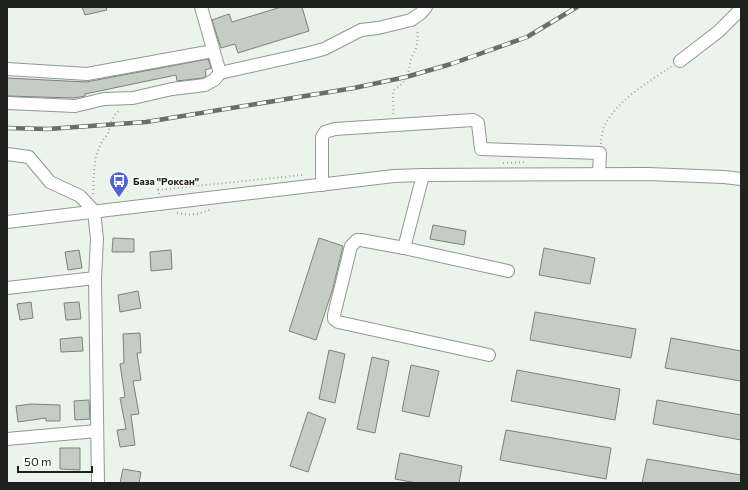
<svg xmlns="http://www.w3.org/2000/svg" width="748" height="490" viewBox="0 0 748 490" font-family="Commissioner,sans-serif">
	<rect width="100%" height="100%" fill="#eaf4ea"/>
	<g fill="#c3cdc3" stroke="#7a8379">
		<path d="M82,7H106L107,10L85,15Z"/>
		<path d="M281,7H302L309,31L238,53L235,44L221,48L212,20L229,14L232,22Z"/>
		<path d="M208,59L211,68L205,70L206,76L203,78L177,81L176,75L85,94V96L74,98L7,96V78L86,82Z"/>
		<path d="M433,225L466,231L464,245L430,239Z"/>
		<path d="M113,238L134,239V252H112Z"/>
		<path d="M319,238L343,246L333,288L316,340L289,331Z"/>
		<path d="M544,248L595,258L590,284L539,275Z"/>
		<path d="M79,250L82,268L68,270L65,252Z"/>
		<path d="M171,250L172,269L151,271L150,252Z"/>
		<path d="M138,291L141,308L120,312L118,295Z"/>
		<path d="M31,302L33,318L20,320L17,304Z"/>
		<path d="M79,302L81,319L66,320L64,303Z"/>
		<path d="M535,312L636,329L631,358L530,340Z"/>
		<path d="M140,333L141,353H137L141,380L133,381L139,414L131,415L135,445L120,447L117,430L126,429L120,398L125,397L120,364L124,363L123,334Z"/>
		<path d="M82,337L83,351L61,352L60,339Z"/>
		<path d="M671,338L741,351V381L665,368Z"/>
		<path d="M329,350L345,354L335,403L319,399Z"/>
		<path d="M372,357L389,361L375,433L357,429Z"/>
		<path d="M411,365L439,371L429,417L402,411Z"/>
		<path d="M517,370L620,389L615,420L511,401Z"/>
		<path d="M89,400L90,419L75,420L74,401Z"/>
		<path d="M657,400L741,415V440L653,424Z"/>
		<path d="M31,404L60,405V421H46V418L18,422L16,406Z"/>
		<path d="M308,412L326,419L308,472L290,466Z"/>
		<path d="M506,430L611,448L606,479L500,460Z"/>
		<path d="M60,448H80V470L60,469Z"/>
		<path d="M400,453L462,466L459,483H417L395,479Z"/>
		<path d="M647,459L741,475V483H642Z"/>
		<path d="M123,469L141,472L139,483H120Z"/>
	</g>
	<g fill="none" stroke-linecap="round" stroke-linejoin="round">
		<g stroke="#909990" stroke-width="14">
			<g id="minor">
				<path d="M201,7L220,73"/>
				<path d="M680,61L719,31L741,9"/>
				<path d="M7,69L87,74L213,51"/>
				<path d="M7,103L75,106L104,99L133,98L172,89L205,85L214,80L220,73L309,53L324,49L361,30L378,28L411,20L421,13L426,7"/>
				<path d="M7,154L29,157L50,182L80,196L94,211L97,239L95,278L98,483"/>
				<path d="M423,175L404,248L361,240H357L351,246L334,315V319L338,322L489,355"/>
				<path d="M322,185V137L325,132L335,129L473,120L478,123L481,149L600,153L599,174"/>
				<path d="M7,222L394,176L423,175L648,174L724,177L741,179"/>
				<path d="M404,248L508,271"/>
				<path d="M7,288L95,278"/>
				<path d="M7,439L97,431"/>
			</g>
		</g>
		<g stroke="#a1a9a1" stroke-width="2" stroke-dasharray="1 3" stroke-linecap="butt">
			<path d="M393,114C394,107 392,97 394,90C408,81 408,74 411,59C412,55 415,52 416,48C418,41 418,35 417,29"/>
			<path d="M601,144C601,137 603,128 606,123C619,99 650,81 672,66"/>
			<path d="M503,163L527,162"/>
			<path d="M93,194L94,171L96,156L102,141L108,134L111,122L116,113L120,110"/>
			<path d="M159,194L158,190L302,175"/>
			<path d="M177,213C189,216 201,214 211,209"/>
		</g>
		<use href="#minor" stroke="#fff" stroke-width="12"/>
		<g stroke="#686e68" stroke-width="4.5">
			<path id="rail" d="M7,128L48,129L146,122L354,88L406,77L451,64L527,37L577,7"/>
		</g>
		<use href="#rail" stroke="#fdfffd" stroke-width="3" stroke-dasharray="9" stroke-linecap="butt"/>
	</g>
	<defs>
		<g id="bus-pin" transform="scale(1)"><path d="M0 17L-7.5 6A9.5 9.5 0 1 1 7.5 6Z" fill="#5162d7" stroke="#fdfffd"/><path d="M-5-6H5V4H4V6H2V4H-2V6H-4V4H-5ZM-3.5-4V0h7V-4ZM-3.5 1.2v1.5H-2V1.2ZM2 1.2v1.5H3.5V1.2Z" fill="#fff"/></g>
	</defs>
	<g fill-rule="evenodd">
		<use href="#bus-pin" x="119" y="181"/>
	</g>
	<g text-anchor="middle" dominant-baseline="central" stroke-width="3" stroke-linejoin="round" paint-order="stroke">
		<g font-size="10" font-weight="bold" fill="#1e211e" stroke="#fdfffd" text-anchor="start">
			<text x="133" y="181">База "Роксан"</text>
		</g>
	</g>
	<rect width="748" height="490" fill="none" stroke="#1e211e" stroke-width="16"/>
	<path d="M18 466v6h74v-6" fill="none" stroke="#1e211e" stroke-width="2"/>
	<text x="24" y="466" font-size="12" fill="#1e211e" stroke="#fdfffd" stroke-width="3" paint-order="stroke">50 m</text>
</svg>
